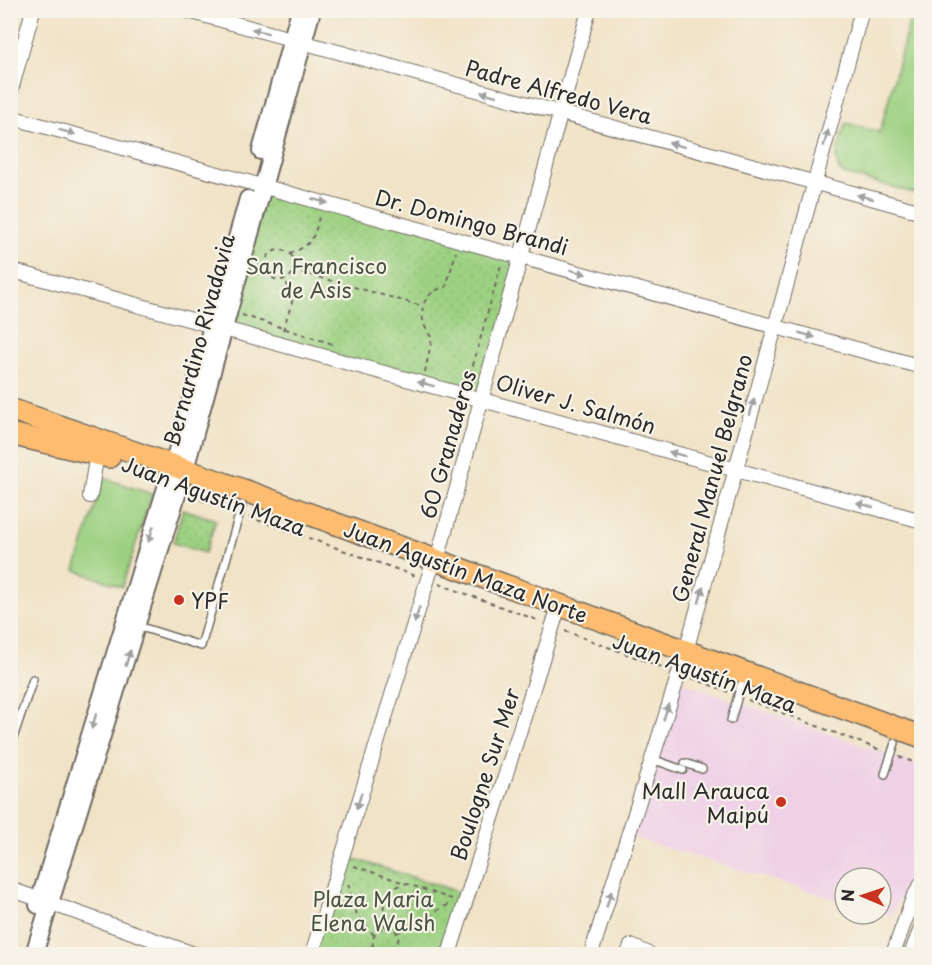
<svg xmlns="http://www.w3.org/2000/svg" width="932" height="965" viewBox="0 0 932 965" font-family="'Playpen Sans',sans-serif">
	<defs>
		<pattern id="park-dots" width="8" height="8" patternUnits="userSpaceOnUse" patternTransform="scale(1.5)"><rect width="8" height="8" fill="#9dd182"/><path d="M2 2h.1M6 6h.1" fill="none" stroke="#87b470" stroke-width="1.8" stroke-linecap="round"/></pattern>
	</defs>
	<rect width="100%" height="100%" fill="#f7f3e8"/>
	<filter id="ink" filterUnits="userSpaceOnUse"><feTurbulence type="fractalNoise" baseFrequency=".0167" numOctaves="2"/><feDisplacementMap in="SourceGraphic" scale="12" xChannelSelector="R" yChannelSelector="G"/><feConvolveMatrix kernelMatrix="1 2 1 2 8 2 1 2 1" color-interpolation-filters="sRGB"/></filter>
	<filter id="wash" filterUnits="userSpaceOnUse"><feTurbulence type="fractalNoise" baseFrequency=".008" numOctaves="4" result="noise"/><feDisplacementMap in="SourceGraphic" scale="24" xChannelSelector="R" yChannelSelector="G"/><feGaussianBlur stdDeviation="1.35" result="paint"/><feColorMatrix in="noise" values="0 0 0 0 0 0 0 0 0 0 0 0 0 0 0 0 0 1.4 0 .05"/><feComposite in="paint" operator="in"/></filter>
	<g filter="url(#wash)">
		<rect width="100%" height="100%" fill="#f1e3c7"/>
		<path fill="#efd0e6" d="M679,681L921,766V851L892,916L881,913V878H845V902L630,837Z"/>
		<g fill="#9dd182" stroke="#647e56" stroke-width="1.5">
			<path d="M912,11H921V195L844,174C828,166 842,138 846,123L880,132Z"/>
			<path d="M104,478L152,494L122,587L75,570Z"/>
		</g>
		<g fill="url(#park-dots)" stroke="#647e56" stroke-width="1.5">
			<path d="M263,186L522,256L482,399L224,330Z"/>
			<path d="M183,509L216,520L205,553L173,543Z"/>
			<path d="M342,855L459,892L439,954H312Z"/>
		</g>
	</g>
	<g filter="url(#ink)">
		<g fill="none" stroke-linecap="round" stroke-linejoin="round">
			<g stroke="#706b62" stroke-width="10">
				<g id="service">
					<path d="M138,626L201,646L242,505"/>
					<path d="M731,720L741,685"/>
					<path d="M10,747L33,679"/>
					<path d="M652,759L683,770"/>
					<path d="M685,763L702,769"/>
					<path d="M885,774L895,743"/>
				</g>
			</g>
			<g stroke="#706b62" stroke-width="16">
				<g id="minor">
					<path d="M185,10L922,212"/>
					<path d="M10,94L33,10"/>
					<path d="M10,117L922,367"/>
					<path d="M10,270L922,521"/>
					<path d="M90,496L97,453"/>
					<path d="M10,889L194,954"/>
					<path d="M312,954L430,572L437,560L589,10"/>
					<path d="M449,954L559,606"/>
					<path d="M591,954L686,651L862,10"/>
					<path d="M628,954L631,946L649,954"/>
					<path d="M893,954L913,898L922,883"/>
					<path d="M911,954L922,926"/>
				</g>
			</g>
			<g stroke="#706b62" stroke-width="20">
				<g id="tertiary">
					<path d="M261,151L300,10"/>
					<path d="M38,905L173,465L248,199"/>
					<path d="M34,954L185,469L312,10"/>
				</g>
			</g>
			<g stroke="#706b62" stroke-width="24">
				<g id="primary">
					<path d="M10,409L246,491L922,737"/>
					<path d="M10,434L109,457"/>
				</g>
			</g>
			<g stroke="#706b62" stroke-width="2" stroke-dasharray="4.5 4.5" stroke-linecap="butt">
				<circle cx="280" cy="265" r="15"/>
				<path d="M290,254C314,243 314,238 320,213"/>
				<path d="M293,270L422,306"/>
				<path d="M242,315L336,345"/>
				<path d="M283,330L293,299L285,279"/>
				<path d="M425,372L432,338C416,319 419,292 446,287L456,252"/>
				<path d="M468,383L501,265"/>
				<path d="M192,497L230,510"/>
				<path d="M249,517L416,576"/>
				<path d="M439,584L540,621"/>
				<path d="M565,631L667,669"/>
				<path d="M692,678L728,692"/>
				<path d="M748,700L883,751"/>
				<path d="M899,757L922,765"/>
				<path d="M354,866L452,899"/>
				<path d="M348,884L357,915L374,935"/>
				<path d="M385,927C383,902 380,892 406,883"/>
				<path d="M397,933L451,903"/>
				<path d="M361,954L372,946"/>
				<path d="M379,954C368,945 372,932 385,927L395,930L399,937L395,952L391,954"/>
			</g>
			<use href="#service" stroke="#fff" stroke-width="7"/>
			<use href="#minor" stroke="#fff" stroke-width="14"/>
			<use href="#tertiary" stroke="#fff" stroke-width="16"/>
			<use href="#primary" stroke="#fdbc6f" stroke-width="21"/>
		</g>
		<defs><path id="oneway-solid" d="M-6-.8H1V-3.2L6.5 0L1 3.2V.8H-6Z" transform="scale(1.5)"/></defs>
		<g fill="#a0a0a0">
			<use href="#oneway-solid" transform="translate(260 31) rotate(-165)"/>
			<use href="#oneway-solid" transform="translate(489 94) rotate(-165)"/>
			<use href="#oneway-solid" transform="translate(67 132) rotate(15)"/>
			<use href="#oneway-solid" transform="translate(826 138) rotate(-74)"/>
			<use href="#oneway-solid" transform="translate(677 145) rotate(-165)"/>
			<use href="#oneway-solid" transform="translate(865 197) rotate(-165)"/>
			<use href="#oneway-solid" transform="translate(320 201) rotate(15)"/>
			<use href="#oneway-solid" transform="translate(578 272) rotate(15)"/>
			<use href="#oneway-solid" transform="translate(807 335) rotate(16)"/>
			<use href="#oneway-solid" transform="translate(426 384) rotate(-165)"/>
			<use href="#oneway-solid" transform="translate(752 407) rotate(-75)"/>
			<use href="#oneway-solid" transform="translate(677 454) rotate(-165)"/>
			<use href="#oneway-solid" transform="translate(865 505) rotate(-165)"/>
			<use href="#oneway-solid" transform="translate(151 534) rotate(108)"/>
			<use href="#oneway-solid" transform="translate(701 595) rotate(-75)"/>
			<use href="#oneway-solid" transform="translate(417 615) rotate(107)"/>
			<use href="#oneway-solid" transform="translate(128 658) rotate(-73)"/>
			<use href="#oneway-solid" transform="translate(666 712) rotate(-72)"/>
			<use href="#oneway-solid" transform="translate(94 721) rotate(107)"/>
			<use href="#oneway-solid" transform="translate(359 801) rotate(107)"/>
			<use href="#oneway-solid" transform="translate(609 899) rotate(-73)"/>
		</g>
	</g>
	<g fill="#c8321e" stroke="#f7f3e8" stroke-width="2">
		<circle cx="179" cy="600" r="6"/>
		<circle cx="781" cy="802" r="6"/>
	</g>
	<g text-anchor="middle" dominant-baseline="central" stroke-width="4.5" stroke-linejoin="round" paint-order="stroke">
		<g font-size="21" fill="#2b2b2b" stroke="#f7f3e8">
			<text transform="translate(559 91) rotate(15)">Padre Alfredo Vera</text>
			<text transform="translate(472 221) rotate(15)">Dr. Domingo Brandi</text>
			<text transform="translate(198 340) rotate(-75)">Bernardino Rivadavia</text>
			<text transform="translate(576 403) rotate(16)">Oliver J. Salmón</text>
			<text transform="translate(447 444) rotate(-74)">60 Granaderos</text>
			<text transform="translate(711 478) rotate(-75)">General Manuel Belgrano</text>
			<text transform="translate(214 495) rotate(20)">Juan Agustín Maza</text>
			<text transform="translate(466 571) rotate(20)">Juan Agustín Maza Norte</text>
			<text transform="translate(705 672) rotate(20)">Juan Agustín Maza</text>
			<text transform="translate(484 774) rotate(-72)">Boulogne Sur Mer</text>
		</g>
		<g font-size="21" fill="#485441" stroke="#f7f3e8">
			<text x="316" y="265">San Francisco<tspan x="316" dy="24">de Asis</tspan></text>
			<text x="373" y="898">Plaza Maria<tspan x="373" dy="24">Elena Walsh</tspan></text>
		</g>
		<g font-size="21" fill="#2b2b2b" stroke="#f7f3e8" text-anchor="start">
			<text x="191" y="600">YPF</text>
			<text x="769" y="790" text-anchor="end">Mall Arauca<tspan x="769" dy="24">Maipú</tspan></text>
		</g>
	</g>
	<rect width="932" height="965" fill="none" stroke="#f7f3e8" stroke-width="36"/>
	<g transform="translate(863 896) rotate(272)"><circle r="28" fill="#f7f3e8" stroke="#a5a39c" stroke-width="1.5"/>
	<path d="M0-4.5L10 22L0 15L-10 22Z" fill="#c8321e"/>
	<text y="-9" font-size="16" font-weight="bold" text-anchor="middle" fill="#2b2b2b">N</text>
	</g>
</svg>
